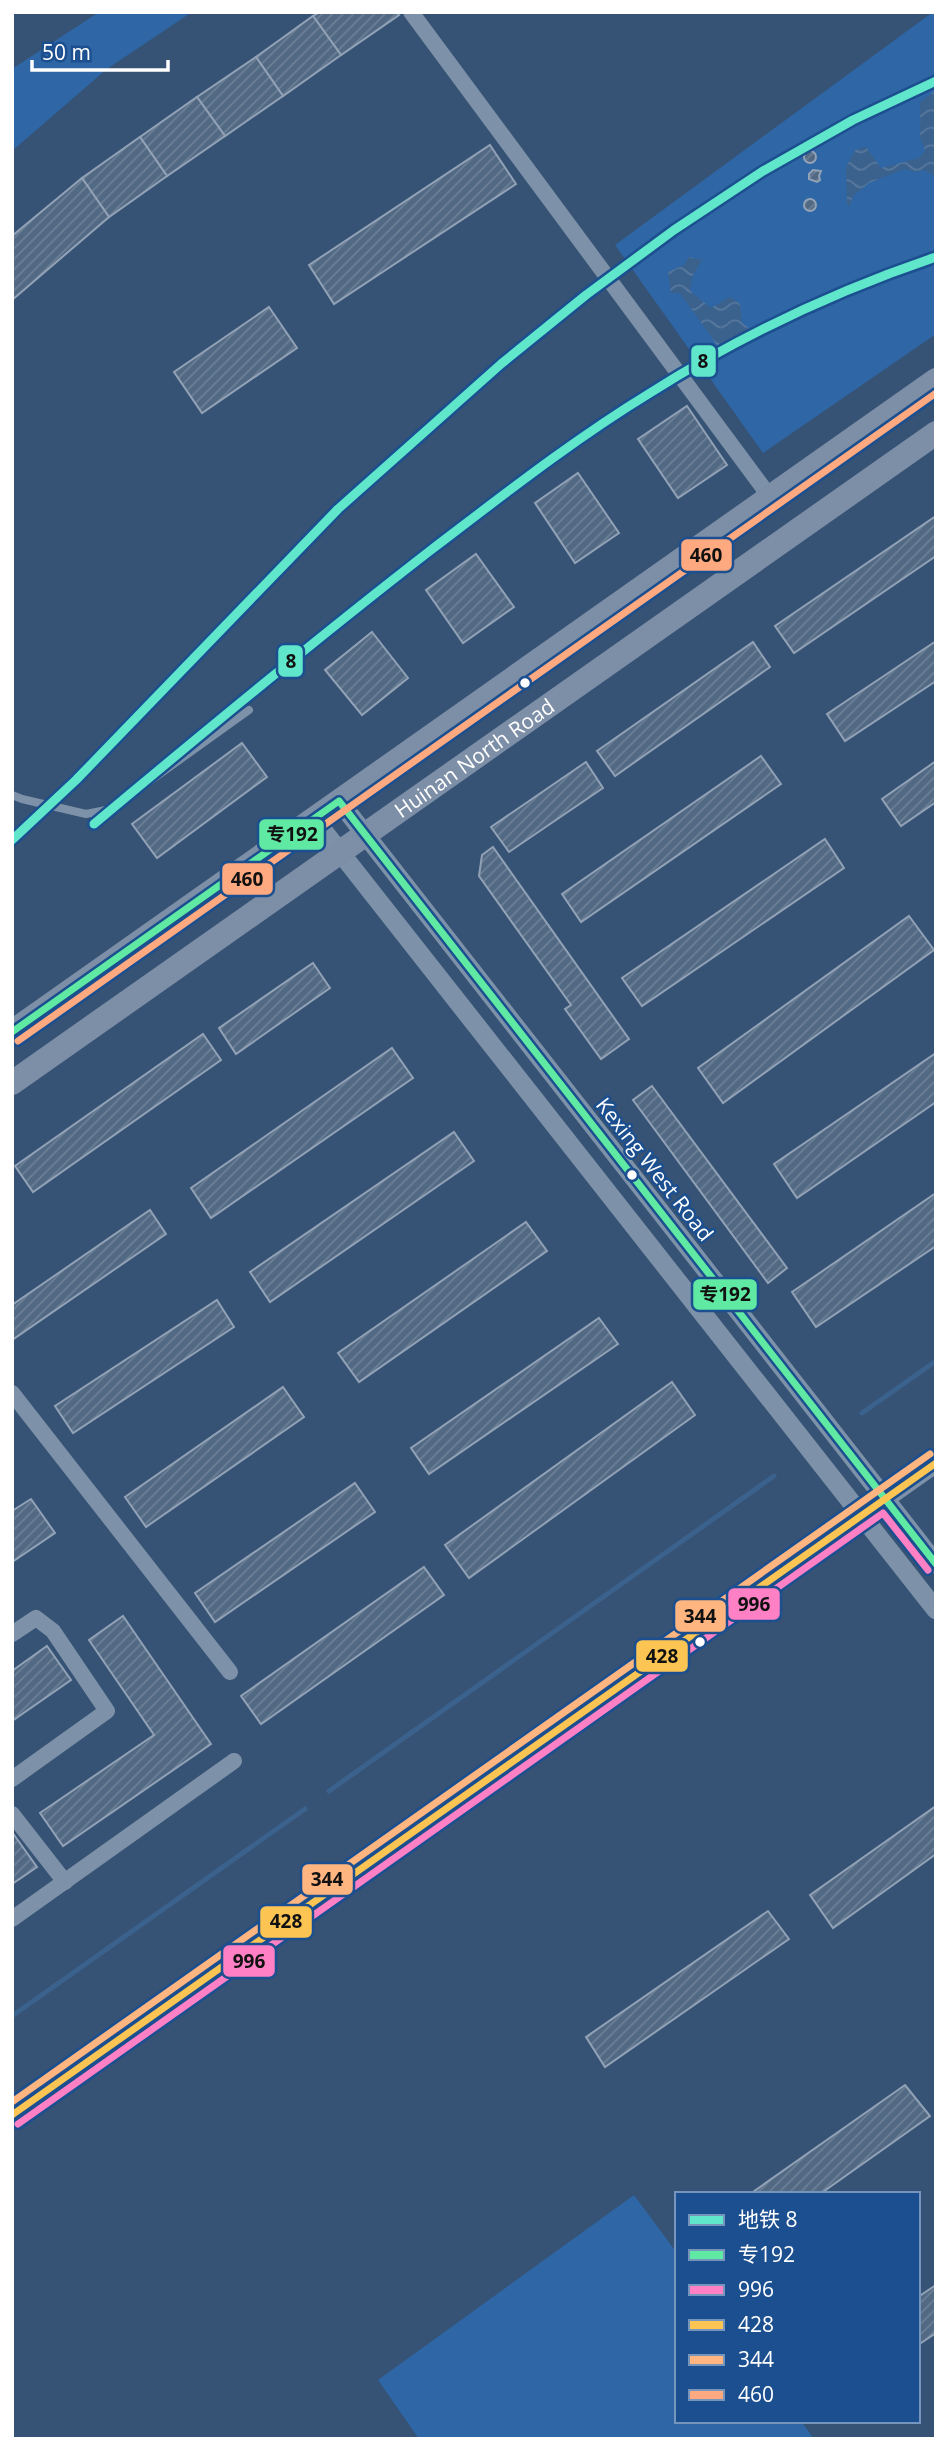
<svg xmlns="http://www.w3.org/2000/svg" width="948" height="2451" viewBox="0 0 948 2451" font-family="'Open Sans','Noto Sans SC',sans-serif">
	<defs>
		<pattern id="water-waves" width="16" height="10" patternUnits="userSpaceOnUse" patternTransform="scale(1.75)"><rect width="16" height="10" fill="#3b618d"/><path d="M0 5q4-4 8 0t8 0" fill="none" stroke="#58799e"/></pattern>
		<pattern id="building-hatch" width="6" height="6" patternUnits="userSpaceOnUse" patternTransform="scale(1.75)"><rect width="6" height="6" fill="#526984"/><path d="M-1 1l2-2M0 6l6-6M5 7l2-2" fill="none" stroke="#6c8096"/></pattern>
	</defs>
	<rect width="100%" height="100%" fill="#365274"/>
	<g fill="#2f66a5">
		<path d="M99,12H192L107,69L12,151V69Z"/>
		<path d="M933,12H936V334L763,453L615,245Z"/>
		<path d="M634,2195L677,2253V2421H801L814,2439H419L378,2380Z"/>
	</g>
	<g fill="url(#water-waves)">
		<path d="M936,90V177L924,170L917,172L904,169L869,183L853,196L850,206L847,205L846,167L855,150L866,147L881,168L919,158L925,151L920,137V102Z"/>
		<path d="M689,257L702,260L692,277L690,291L711,308L730,297L740,304L742,323L751,330L746,344L717,345L680,293H671L668,272L684,265Z"/>
	</g>
	<g fill="none" stroke-linecap="round" stroke-linejoin="round">
		<g stroke="#3b618d" stroke-width="5">
			<path d="M862,1413L936,1361"/>
			<path d="M329,1791L774,1476"/>
			<path d="M12,2016L305,1809"/>
		</g>
	</g>
	<g fill="url(#building-hatch)" stroke="#92a2b6" stroke-width="2">
		<path d="M320,12H396L399,15L341,55L313,16Z"/>
		<path d="M313,16L341,55L283,96L256,57Z"/>
		<path d="M256,57L283,96L225,136L197,97Z"/>
		<path d="M197,97L225,136L167,176L140,137Z"/>
		<path d="M140,137L167,176L109,217L82,178Z"/>
		<path d="M490,145L516,184L334,304L309,265Z"/>
		<circle cx="810" cy="157" r="6"/>
		<path d="M813,170L821,171L819,176L820,180L817,182L809,179V174Z"/>
		<path d="M82,178L109,217L12,300V236Z"/>
		<circle cx="810" cy="205" r="6"/>
		<path d="M269,307L297,348L202,413L174,372Z"/>
		<path d="M687,406L727,465L678,498L638,439Z"/>
		<path d="M578,473L619,533L575,563L535,503Z"/>
		<path d="M936,516V556L794,653L775,626Z"/>
		<path d="M476,554L514,607L463,643L426,590Z"/>
		<path d="M372,632L408,678L362,715L325,670Z"/>
		<path d="M936,641V681L845,741L827,714Z"/>
		<path d="M753,642L770,667L615,776L597,751Z"/>
		<path d="M242,743L267,777L157,858L132,824Z"/>
		<path d="M761,756L781,784L581,922L562,894Z"/>
		<path d="M936,761V802L901,826L882,799Z"/>
		<path d="M586,762L603,788L509,852L491,827Z"/>
		<path d="M825,839L844,868L642,1006L622,978Z"/>
		<path d="M493,847L629,1039L601,1059L565,1009L571,1005L479,876L482,855Z"/>
		<path d="M909,916L934,950L723,1103L698,1068Z"/>
		<path d="M313,963L330,988L236,1054L219,1028Z"/>
		<path d="M203,1034L221,1060L33,1192L15,1166Z"/>
		<path d="M392,1048L413,1078L211,1218L191,1188Z"/>
		<path d="M936,1053V1102L797,1198L774,1164Z"/>
		<path d="M652,1086L787,1268L768,1283L633,1100Z"/>
		<path d="M454,1132L474,1161L270,1302L250,1272Z"/>
		<path d="M936,1193V1246L816,1327L792,1292Z"/>
		<path d="M150,1210L166,1234L12,1340V1305Z"/>
		<path d="M526,1222L547,1251L359,1382L338,1353Z"/>
		<path d="M217,1300L234,1327L73,1433L55,1406Z"/>
		<path d="M599,1318L618,1344L429,1474L411,1448Z"/>
		<path d="M672,1382L695,1415L469,1578L445,1545Z"/>
		<path d="M283,1387L304,1417L146,1527L125,1497Z"/>
		<path d="M355,1483L375,1512L215,1622L195,1593Z"/>
		<path d="M31,1499L55,1533L12,1562V1511Z"/>
		<path d="M424,1567L444,1595L261,1724L241,1696Z"/>
		<path d="M123,1616L211,1744L63,1846L40,1813L154,1735L89,1640Z"/>
		<path d="M47,1646L71,1680L12,1721V1671Z"/>
		<path d="M936,1806V1854L833,1928L810,1895Z"/>
		<path d="M12,1832L37,1867L12,1884Z"/>
		<path d="M768,1911L789,1939L605,2067L586,2037Z"/>
		<path d="M905,2085L930,2116L820,2194H750Z"/>
		<path d="M936,2285V2333L918,2345V2297Z"/>
	</g>
	<g fill="none" stroke-linecap="round" stroke-linejoin="round">
		<path stroke="#7d92a8" stroke-width="8" d="M12,795L22,799L86,814L111,809L249,710"/>
		<g stroke="#7d92a8" stroke-width="16">
			<path d="M411,12L770,497"/>
			<path d="M12,1393L230,1672"/>
			<path d="M12,1634L36,1618L53,1631L107,1711L12,1779"/>
			<path d="M12,1814L65,1882"/>
			<path d="M12,1919L234,1761"/>
		</g>
		<g stroke="#7d92a8" stroke-width="19">
			<path d="M339,801L936,1564"/>
			<path d="M314,819L936,1610"/>
			<path d="M12,2115L936,1463"/>
		</g>
		<g stroke="#7d8ea7" stroke-width="24">
			<path d="M12,1032L936,380"/>
			<path id="s1" d="M12,1083L936,433"/>
		</g>
		<g stroke="#1b4f8f" stroke-width="12">
			<path id="bus-1" d="M12,1032L339,801L936,1564"/>
		</g>
		<g stroke="#1b4f8f" stroke-width="12">
			<path id="bus-2" d="M18,2124L883,1513L928,1570"/>
		</g>
		<g stroke="#1b4f8f" stroke-width="12">
			<path id="bus-3" d="M12,2115L936,1463"/>
		</g>
		<g stroke="#1b4f8f" stroke-width="12">
			<path id="bus-4" d="M12,2102L930,1454"/>
		</g>
		<g stroke="#1b4f8f" stroke-width="12">
			<path id="bus-5" d="M18,1041L936,393"/>
		</g>
		<use href="#bus-1" stroke="#60e9a3" stroke-width="7"/>
		<use href="#bus-2" stroke="#ff80c5" stroke-width="7"/>
		<use href="#bus-3" stroke="#fcc553" stroke-width="7"/>
		<use href="#bus-4" stroke="#ffb580" stroke-width="7"/>
		<use href="#bus-5" stroke="#ffa980" stroke-width="7"/>
		<g stroke="#1b4f8f" stroke-width="14">
			<g id="metro-1">
				<path d="M94,824C205,731 316,639 431,550C502,496 573,440 650,393C740,336 835,291 936,257"/>
				<path d="M12,840L76,780L338,509L501,364L586,295L674,230L763,171L853,120L936,81"/>
			</g>
		</g>
		<use href="#metro-1" stroke="#60e6ca" stroke-width="9"/>
	</g>
	<g fill="#fff" stroke="#1b4f8f" stroke-width="2.5">
		<circle cx="525" cy="683" r="6"/>
		<circle cx="632" cy="1175" r="6"/>
		<circle cx="700" cy="1642" r="6"/>
	</g>
	<g text-anchor="middle" dominant-baseline="central" stroke-width="5" stroke-linejoin="round" paint-order="stroke">
		<g font-size="21" fill="#fff" stroke="#1b4f8f">
			<text stroke="none"><textPath href="#s1" startOffset="565">Huinan North Road</textPath></text>
			<text transform="translate(655 1169) rotate(52)">Kexing West Road</text>
		</g>
	</g>
	<g stroke="#1b4f8f" stroke-width="2.5">
		<rect x="690" y="344" width="27" height="34" rx="7" fill="#60e6ca"/>
		<rect x="680" y="538" width="53" height="34" rx="7" fill="#ffa980"/>
		<rect x="277" y="644" width="27" height="34" rx="7" fill="#60e6ca"/>
		<rect x="258" y="818" width="67" height="33" rx="7" fill="#60e9a3"/>
		<rect x="221" y="862" width="53" height="34" rx="7" fill="#ffa980"/>
		<rect x="692" y="1278" width="66" height="33" rx="7" fill="#60e9a3"/>
		<rect x="727" y="1587" width="54" height="34" rx="7" fill="#ff80c5"/>
		<rect x="674" y="1599" width="53" height="34" rx="7" fill="#ffb580"/>
		<rect x="635" y="1639" width="54" height="34" rx="7" fill="#fcc553"/>
		<rect x="301" y="1863" width="53" height="33" rx="7" fill="#ffb580"/>
		<rect x="259" y="1905" width="54" height="34" rx="7" fill="#fcc553"/>
		<rect x="222" y="1944" width="54" height="34" rx="7" fill="#ff80c5"/>
	</g>
	<g font-size="19" text-anchor="middle" font-weight="bold" fill="#111">
		<text x="703" y="368">8</text>
		<text x="706" y="562">460</text>
		<text x="291" y="668">8</text>
		<text x="292" y="841">专192</text>
		<text x="247" y="886">460</text>
		<text x="725" y="1301">专192</text>
		<text x="754" y="1611">996</text>
		<text x="700" y="1623">344</text>
		<text x="662" y="1663">428</text>
		<text x="327" y="1886">344</text>
		<text x="286" y="1928">428</text>
		<text x="249" y="1968">996</text>
	</g>
	<rect width="948" height="2451" fill="none" stroke="#ffffff" stroke-width="28"/>
	<rect x="675" y="2192" width="245" height="231" fill="#1b4f8f" stroke="#7695bc" stroke-width="2"/>
	<rect x="689" y="2215" width="35" height="10" fill="#60e6ca" stroke="#7695bc" stroke-width="2"/>
	<text x="738" y="2227" font-size="21" fill="#ffffff">地铁 8</text>
	<rect x="689" y="2250" width="35" height="10" fill="#60e9a3" stroke="#7695bc" stroke-width="2"/>
	<text x="738" y="2262" font-size="21" fill="#ffffff">专192</text>
	<rect x="689" y="2285" width="35" height="10" fill="#ff80c5" stroke="#7695bc" stroke-width="2"/>
	<text x="738" y="2297" font-size="21" fill="#ffffff">996</text>
	<rect x="689" y="2320" width="35" height="10" fill="#fcc553" stroke="#7695bc" stroke-width="2"/>
	<text x="738" y="2332" font-size="21" fill="#ffffff">428</text>
	<rect x="689" y="2355" width="35" height="10" fill="#ffb580" stroke="#7695bc" stroke-width="2"/>
	<text x="738" y="2367" font-size="21" fill="#ffffff">344</text>
	<rect x="689" y="2390" width="35" height="10" fill="#ffa980" stroke="#7695bc" stroke-width="2"/>
	<text x="738" y="2402" font-size="21" fill="#ffffff">460</text>
	<path d="M32 60v10h136v-10" fill="none" stroke="#ffffff" stroke-width="3.5"/>
	<text x="42" y="60" font-size="21" fill="#ffffff" stroke="#1b4f8f" stroke-width="5" paint-order="stroke">50 m</text>
</svg>
